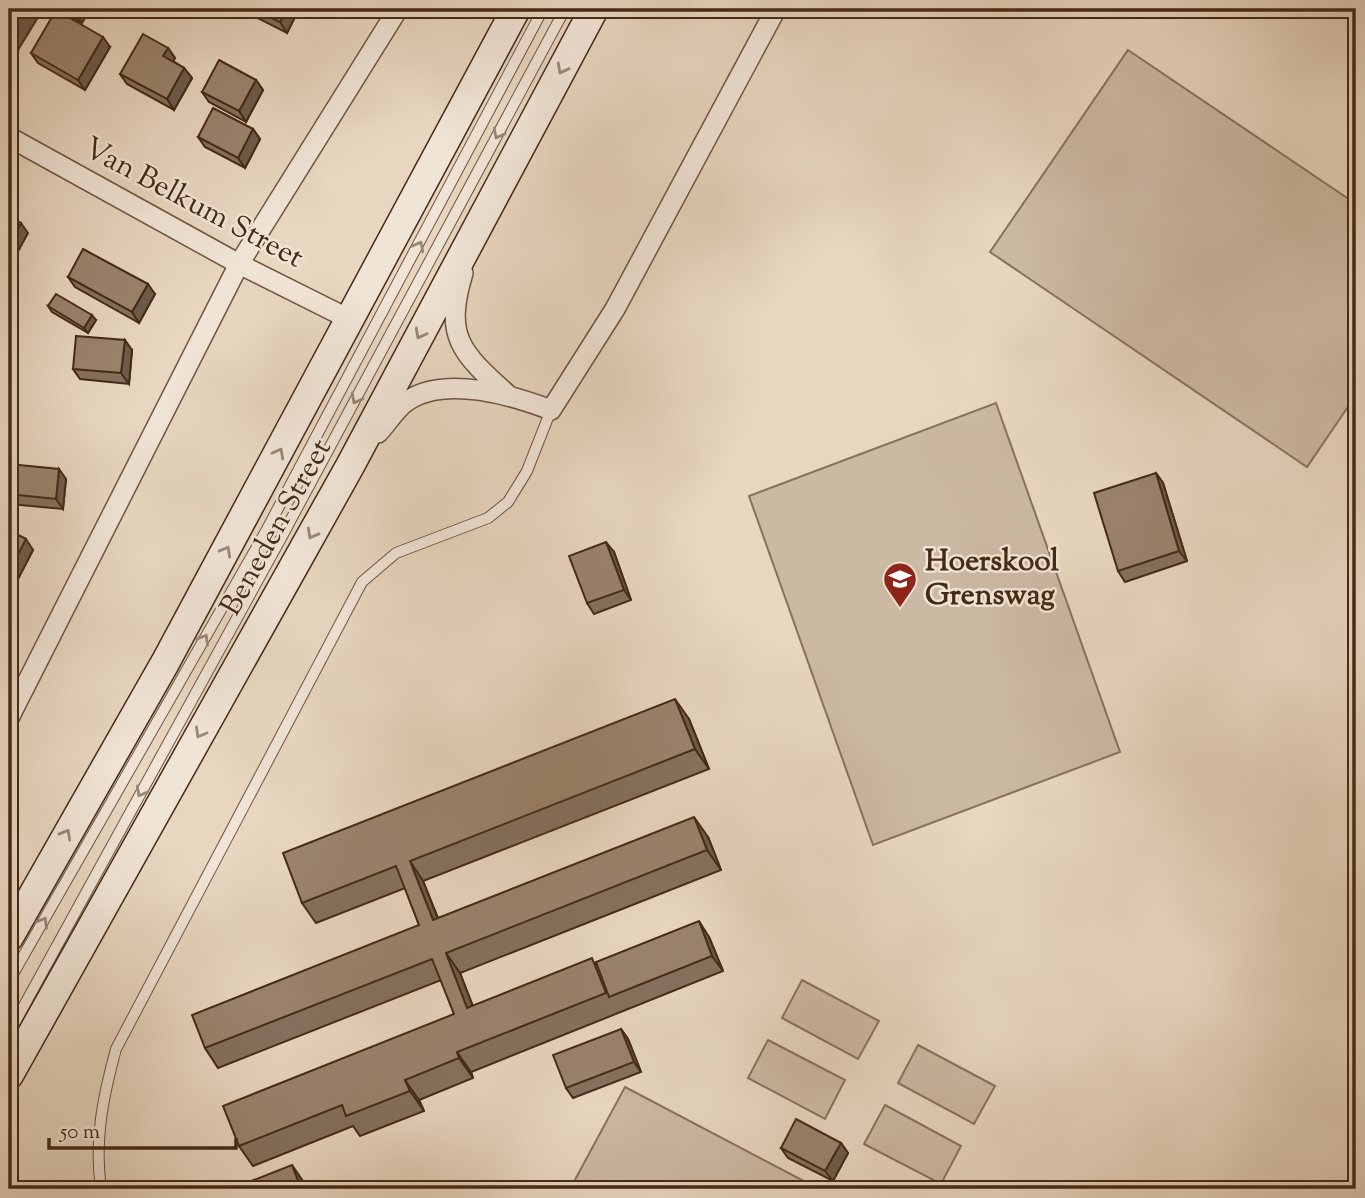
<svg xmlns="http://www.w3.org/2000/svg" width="1365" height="1198" viewBox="0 0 1365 1198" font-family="'Sorts Mill Goudy',serif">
	<rect width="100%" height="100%" fill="#e8d6c0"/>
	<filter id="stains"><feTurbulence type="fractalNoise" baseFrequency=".00286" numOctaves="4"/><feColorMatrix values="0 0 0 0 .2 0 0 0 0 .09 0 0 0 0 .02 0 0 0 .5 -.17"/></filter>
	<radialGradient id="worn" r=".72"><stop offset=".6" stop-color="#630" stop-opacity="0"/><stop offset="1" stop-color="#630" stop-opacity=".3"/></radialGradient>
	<g fill="#ccb9a3" stroke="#88725c" stroke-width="2">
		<path d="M1128,50L1356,204V395L1307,467L990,252Z"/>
		<path d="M996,403L1120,752L873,845L749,496Z"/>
		<path d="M802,980L879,1021L858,1059L782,1018Z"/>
		<path d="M768,1040L845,1080L825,1119L748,1078Z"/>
		<path d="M918,1045L995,1086L974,1124L898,1083Z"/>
		<path d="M625,1087L819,1189H570Z"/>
		<path d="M885,1105L961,1146L941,1184L864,1144Z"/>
	</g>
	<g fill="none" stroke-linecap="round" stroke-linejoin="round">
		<g stroke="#6e553f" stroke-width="12">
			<g id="lane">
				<path d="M9,981L266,531L543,9"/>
				<path d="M9,1033L281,538L565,9"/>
				<path d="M101,1189C94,1140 103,1097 116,1049L362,582L396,553L488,518L508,502L527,471L551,410"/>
			</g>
		</g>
		<g stroke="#6e553f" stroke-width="22">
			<g id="street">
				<path d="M9,137L239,264L351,320"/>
				<path d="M463,273C444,336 460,352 507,394"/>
				<path d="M378,433C388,423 395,409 407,401C445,375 512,395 551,410L615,309L776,9"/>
				<path d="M9,718L239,264L398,9"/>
			</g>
		</g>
		<g stroke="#452a14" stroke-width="31">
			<g id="secondary">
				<path d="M9,937L165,663L516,9"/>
				<path d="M9,1075L350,466L594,9"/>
			</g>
		</g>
		<use href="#lane" stroke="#f0e4d6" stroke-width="10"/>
		<use href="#street" stroke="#f0e4d6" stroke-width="19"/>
		<use href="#secondary" stroke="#f0e4d6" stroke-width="28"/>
	</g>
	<g fill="#84715e" stroke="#452a14" stroke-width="2">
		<path d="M9,9L18,50L9,45Z"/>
		<path d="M56,9H90L82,23Z"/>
		<path d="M247,9H299L287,33L252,15Z"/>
		<path d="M110,47L85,90L38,63L31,53Z"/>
		<path d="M168,48L175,58L173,61L184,68L192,78L174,110L127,84L120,74Z"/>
		<path d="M256,80L263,90L246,122L209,102L202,92Z"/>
		<path d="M253,129L260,139L245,168L205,147L198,137Z"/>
		<path d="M68,277L155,294L139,323L75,287Z"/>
		<path d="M48,306L96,320L88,333L52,312Z"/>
		<path d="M132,350L129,384L80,379L73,369Z"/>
		<path d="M9,464L66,479L63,509L10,504L9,503Z"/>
		<path d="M1156,473L1163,483L1187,561L1125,582L1118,571Z"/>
		<path d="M9,530L33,550L19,577L9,571Z"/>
		<path d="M614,552L631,600L594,614L587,603Z"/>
		<path d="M689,719L709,769L423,881L438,918L708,837L721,870L460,973L473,1006L596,963L709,937L723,971L471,1072L473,1078L419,1100L424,1111L360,1136L353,1126L253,1166L239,1146L454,1014L441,980L218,1068L205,1048L419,925L405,888L316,923L302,903Z"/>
		<path d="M621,1029L628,1039L641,1072L573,1098L566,1088Z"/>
		<path d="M841,1143L848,1153L833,1181L788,1158L781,1148Z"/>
	</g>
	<g fill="#6c5c4c" stroke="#452a14" stroke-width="2">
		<path d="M23,9H43L18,50L9,38V32Z"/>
		<path d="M77,9H90L82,23L75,13Z"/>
		<path d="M287,9H299L287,33L280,22Z"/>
		<path d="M103,37L110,47L85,90L78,80Z"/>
		<path d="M168,48L175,58L170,66L163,56Z"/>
		<path d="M184,68L192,78L174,110L167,99Z"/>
		<path d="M256,80L263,90L246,122L239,111Z"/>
		<path d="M253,129L260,139L245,168L238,158Z"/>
		<path d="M21,223L28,233L9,268V245Z"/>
		<path d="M148,284L155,294L139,323L132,312Z"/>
		<path d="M92,315L96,320L88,333L84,328Z"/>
		<path d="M125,340L132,350L129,384L121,373Z"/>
		<path d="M59,469L66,479L63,509L56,499Z"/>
		<path d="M1156,473L1163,483L1187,561L1179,551Z"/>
		<path d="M26,539L33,550L19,577L12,566Z"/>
		<path d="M606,542L614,552L631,600L624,590Z"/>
		<path d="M675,699L689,719L709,769L695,749Z"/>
		<path d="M694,817L708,837L721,870L707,850Z"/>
		<path d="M410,861L423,881L446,940L433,920Z"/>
		<path d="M699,921L709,937L723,971L712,956Z"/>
		<path d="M446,953L460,973L481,1028L467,1008Z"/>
		<path d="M621,1029L628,1039L641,1072L634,1062Z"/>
		<path d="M457,1052L471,1072L473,1078L459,1058Z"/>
		<path d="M405,1080L419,1100L424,1111L410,1091Z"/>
		<path d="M841,1143L848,1153L833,1181L825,1171Z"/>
		<path d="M292,1165L303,1181L306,1189H301Z"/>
	</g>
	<g fill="#9a836d" stroke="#452a14" stroke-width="2">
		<path d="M9,9H23L9,32Z"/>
		<path d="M68,9H77L75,13Z"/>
		<path d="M252,9H287L280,22Z"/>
		<path d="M56,10L103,37L78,80L31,53Z"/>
		<path d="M143,34L168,48L163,56L184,68L167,99L120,74Z"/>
		<path d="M219,60L256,80L239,111L202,92Z"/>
		<path d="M213,108L253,129L238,158L198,137Z"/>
		<path d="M9,216L21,223L9,245Z"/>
		<path d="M83,249L148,284L132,312L68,277Z"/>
		<path d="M56,294L92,315L84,328L48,306Z"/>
		<path d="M76,336L125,340L121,373L73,369Z"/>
		<path d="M9,464L59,469L56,499L9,494Z"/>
		<path d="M1156,473L1179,551L1118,571L1094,493Z"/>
		<path d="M9,530L26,539L12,566L9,565Z"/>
		<path d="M606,542L624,590L587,603L569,556Z"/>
		<path d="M675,699L695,749L410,861L433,920L694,817L707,850L446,953L467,1008L592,958L606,993L457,1052L459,1058L405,1080L410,1091L346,1116L342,1105L239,1146L223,1106L454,1014L432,959L205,1048L192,1015L419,925L396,866L302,903L283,853Z"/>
		<path d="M699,921L712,956L609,997L596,962Z"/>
		<path d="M621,1029L634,1062L566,1088L553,1055Z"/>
		<path d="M796,1119L841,1143L825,1171L781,1148Z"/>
		<path d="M292,1165L301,1189H231Z"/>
	</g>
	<defs><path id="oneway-chevron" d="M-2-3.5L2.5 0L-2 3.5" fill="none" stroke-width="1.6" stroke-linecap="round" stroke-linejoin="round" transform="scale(1.75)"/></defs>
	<g stroke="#9a8775">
		<use href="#oneway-chevron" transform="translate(562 69) rotate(118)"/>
		<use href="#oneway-chevron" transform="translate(498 134) rotate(118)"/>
		<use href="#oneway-chevron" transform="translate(419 246) rotate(-62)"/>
		<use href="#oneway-chevron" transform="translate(420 334) rotate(118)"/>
		<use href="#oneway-chevron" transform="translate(356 399) rotate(118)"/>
		<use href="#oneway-chevron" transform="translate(279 453) rotate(-62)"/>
		<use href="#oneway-chevron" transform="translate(312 534) rotate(119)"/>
		<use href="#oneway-chevron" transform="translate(226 551) rotate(-61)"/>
		<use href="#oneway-chevron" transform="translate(204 639) rotate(-60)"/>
		<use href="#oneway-chevron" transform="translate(200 733) rotate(120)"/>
		<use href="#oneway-chevron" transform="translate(141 792) rotate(119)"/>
		<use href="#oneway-chevron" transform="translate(66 834) rotate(-61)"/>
		<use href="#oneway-chevron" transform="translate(43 922) rotate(-60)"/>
	</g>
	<defs>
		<g id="school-pin" transform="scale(1.75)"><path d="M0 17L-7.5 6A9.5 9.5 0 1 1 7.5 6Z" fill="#8f2418" stroke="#f0e4d6"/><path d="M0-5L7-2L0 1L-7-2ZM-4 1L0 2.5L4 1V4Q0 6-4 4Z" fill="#fff"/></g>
	</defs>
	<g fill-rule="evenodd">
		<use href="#school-pin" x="900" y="579"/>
	</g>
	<g text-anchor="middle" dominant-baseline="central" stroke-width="5" stroke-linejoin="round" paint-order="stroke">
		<g font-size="30" fill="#452a14" stroke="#f0e4d6">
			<text transform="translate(193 204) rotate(28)">Van Belkum Street</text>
			<text transform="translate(277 528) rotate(-61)">Beneden Street</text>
		</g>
		<g font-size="30" font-weight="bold" fill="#452a14" stroke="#f0e4d6" text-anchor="start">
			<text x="925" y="562">Hoerskool<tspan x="925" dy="34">Grenswag</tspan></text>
		</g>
	</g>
	<rect width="1365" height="1198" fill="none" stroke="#e8d6c0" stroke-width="35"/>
	<rect x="10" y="10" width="1344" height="1177" fill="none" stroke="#452a14" stroke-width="3.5"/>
	<rect x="18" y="18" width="1330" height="1163" fill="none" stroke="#452a14" stroke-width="2"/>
	<path d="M49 1138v10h187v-10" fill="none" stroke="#452a14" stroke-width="3.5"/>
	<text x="60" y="1138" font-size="21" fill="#452a14" stroke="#f0e4d6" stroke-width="5" paint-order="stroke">50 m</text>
	<rect width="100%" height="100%" filter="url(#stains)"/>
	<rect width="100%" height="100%" fill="url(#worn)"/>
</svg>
